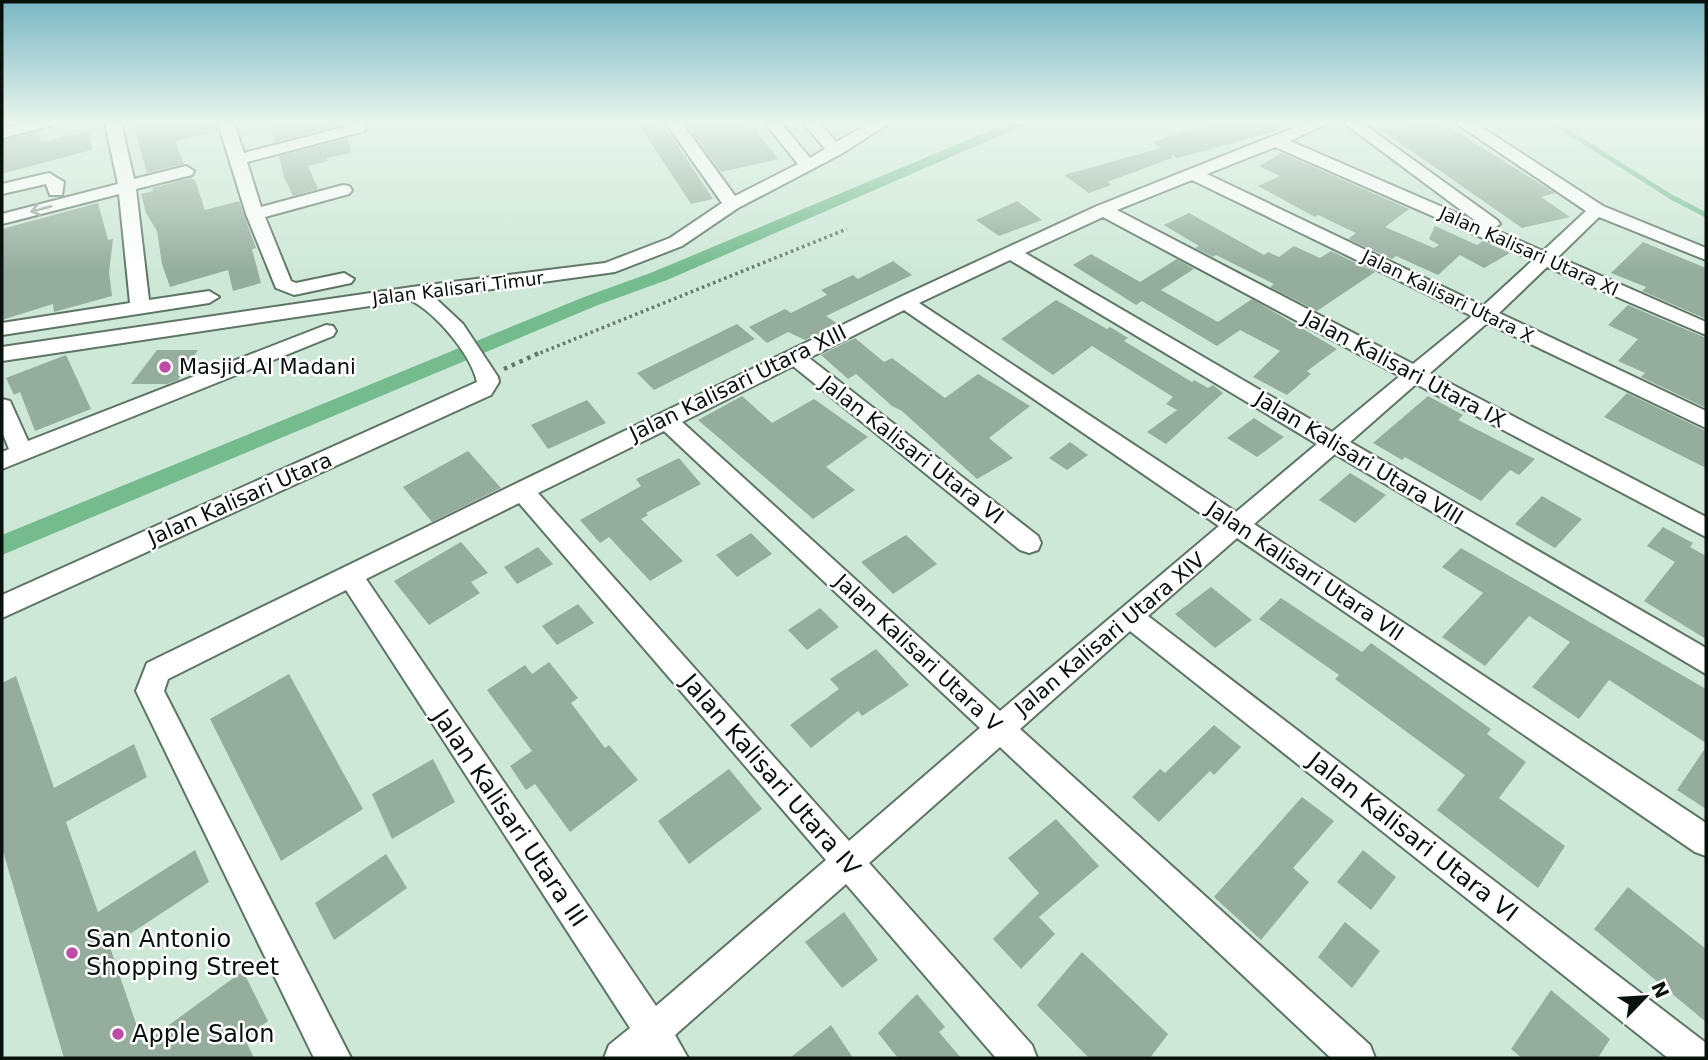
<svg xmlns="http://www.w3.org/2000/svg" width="1708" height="1060" viewBox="0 0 1708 1060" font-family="'DejaVu Sans',sans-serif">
	<rect width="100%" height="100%" fill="#cee8d7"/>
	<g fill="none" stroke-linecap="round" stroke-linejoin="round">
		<path stroke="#74bb8e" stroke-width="5" d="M1554,123L1673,198L1706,215"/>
		<path fill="#74bb8e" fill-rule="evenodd" d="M1008,123H1029L667,280L598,305L2,555V535L584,297L653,272Z"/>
	</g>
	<g fill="#95ad9d">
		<path d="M133,123H216L218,131L175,141L184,164L147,173Z"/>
		<path d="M269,123H345L346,124L275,142Z"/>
		<path d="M638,123H661L666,128L713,199L691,204Z"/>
		<path d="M690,123H750L778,159L721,172L686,124Z"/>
		<path d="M1208,123H1279L1280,130L1177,158L1171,154L1172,158L1107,182L1111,185L1089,193L1064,175L1161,148L1153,142L1210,124Z"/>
		<path d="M1406,123H1443L1555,193L1541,197L1570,217L1522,228L1380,129Z"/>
		<path d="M39,131L41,142L89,131L92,150L4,173L2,140Z"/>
		<path d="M348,138L351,153L326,158L328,161L308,166L318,189L293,196L284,177L279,156Z"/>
		<path d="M1282,153L1409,209L1385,227L1434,248L1439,245L1429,239L1435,226L1477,245L1483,241L1510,253L1484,268L1460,255L1438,275L1396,256L1392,259L1348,239L1356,233L1318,215L1315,217L1258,186L1280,176L1259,166Z"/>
		<path d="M190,178L195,180L205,210L239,201L256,248L252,249L261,283L233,291L228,270L170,287L162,264L157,231L146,213L141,194L153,191L152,188Z"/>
		<path d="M1017,201L1042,220L999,236L976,220Z"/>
		<path d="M98,203L108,240L113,239L109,272L112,296L54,312L53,304L2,320V229Z"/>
		<path d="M1189,213L1264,255L1268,252L1279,257L1294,246L1320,258L1331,251L1375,272L1317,311L1270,287L1274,284L1216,255L1213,257L1195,248L1199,246L1164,225Z"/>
		<path d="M1643,242L1706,268V319L1642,291L1646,287L1611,273Z"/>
		<path d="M1091,254L1140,282L1177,259L1194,269L1161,290L1218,322L1252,299L1337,349L1307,371L1311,374L1287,395L1253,377L1280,351L1240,330L1217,346L1142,301L1136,305L1073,265Z"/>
		<path d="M893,261L912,275L826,316L838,324L805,340L788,332L767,343L749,327L785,309L791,313L827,295L821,290L853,275L858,279Z"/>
		<path d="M1056,300L1107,329L1110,327L1128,338L1124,341L1192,382L1194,380L1208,388L1213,385L1223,393L1166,444L1147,432L1177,410L1166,404L1173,397L1092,346L1053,375L1001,339Z"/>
		<path d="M1628,305L1706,338V408L1641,377L1645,373L1618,361L1638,339L1608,325Z"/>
		<path d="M737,324L755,339L654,390L637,373Z"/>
		<path d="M855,338L884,362L892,358L945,398L978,374L1030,406L989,438L1013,458L977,479L902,411L892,406L856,374L848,379L821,355Z"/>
		<path d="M157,350H198L178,380L167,384H131Z"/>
		<path d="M66,355L91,409L35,431L20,392L14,395L6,378Z"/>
		<path d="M1627,393L1706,431V468L1604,417Z"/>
		<path d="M742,396L772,423L814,399L868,437L826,467L855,490L813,519L698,420Z"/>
		<path d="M1428,396L1463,415L1458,420L1535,459L1519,475L1510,470L1481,501L1405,457L1402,460L1373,443Z"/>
		<path d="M587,400L606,423L548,449L531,425Z"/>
		<path d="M1254,418L1284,437L1257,457L1227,438Z"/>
		<path d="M1070,442L1088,455L1067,470L1049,458Z"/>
		<path d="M468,451L501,488L432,522L403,487Z"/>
		<path d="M679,458L701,484L646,513L648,515L641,519L683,561L650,581L609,537L600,543L580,520L641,486L636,479Z"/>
		<path d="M1350,473L1386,495L1355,523L1319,500Z"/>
		<path d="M1542,496L1582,519L1555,548L1515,524Z"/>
		<path d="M1663,527L1693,543L1690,547L1706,556V639L1644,601L1675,562L1647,546Z"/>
		<path d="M751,533L772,554L737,577L716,555Z"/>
		<path d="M906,535L937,564L893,594L861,562Z"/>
		<path d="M461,542L488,573L471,582L480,593L429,625L394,581Z"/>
		<path d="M538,547L553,564L517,584L504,567Z"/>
		<path d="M1461,548L1706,689V743L1609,680L1579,719L1532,687L1570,642L1529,616L1485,666L1442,637L1483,593L1442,567Z"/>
		<path d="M1211,587L1252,620L1215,648L1175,614Z"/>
		<path d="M1281,598L1362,652L1371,643L1491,729L1487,734L1526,762L1499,798L1565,846L1538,888L1437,810L1465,775L1335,679L1339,675L1259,619Z"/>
		<path d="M578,604L594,623L557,645L542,626Z"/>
		<path d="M820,608L839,627L807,650L788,630Z"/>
		<path d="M876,649L909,685L862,716L858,711L811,748L790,725L839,689L830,679Z"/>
		<path d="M549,662L578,698L571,703L605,748L609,745L638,780L570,832L535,784L526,790L510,766L532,751L487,690L525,665L532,674Z"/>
		<path d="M289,674L363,809L281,861L210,719Z"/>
		<path d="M16,676L54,788L134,744L147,777L66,822L98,912L195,850L209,882L110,947L143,1044L243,971L268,1021L245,1039L254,1058H64L2,848V683Z"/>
		<path d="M1214,725L1241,747L1214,775L1210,771L1159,822L1132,797L1160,769L1165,773Z"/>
		<path d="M1706,747V809L1677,790Z"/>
		<path d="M433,759L455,802L392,839L372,794Z"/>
		<path d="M729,769L762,809L689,864L658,821Z"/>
		<path d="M1302,797L1334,821L1293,868L1309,882L1261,940L1214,897Z"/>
		<path d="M1056,819L1099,866L1039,917L1055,934L1021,969L993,939L1039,893L1008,858Z"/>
		<path d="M1363,850L1396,877L1371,910L1337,882Z"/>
		<path d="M386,854L407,888L334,940L315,903Z"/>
		<path d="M1628,887L1706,949V1022L1594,929Z"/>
		<path d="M844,912L878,960L842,988L805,942Z"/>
		<path d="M1345,922L1380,951L1352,988L1318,957Z"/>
		<path d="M1082,952L1168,1034L1150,1058H1089L1037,1005Z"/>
		<path d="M1551,990L1610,1039L1598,1058H1522L1511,1049Z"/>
		<path d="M917,994L945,1027L939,1032L961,1058H898L878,1033Z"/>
		<path d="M831,1025L853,1058H790Z"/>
	</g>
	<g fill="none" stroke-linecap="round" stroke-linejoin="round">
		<g stroke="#5e7565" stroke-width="4">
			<g id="minor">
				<path d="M24,123H52L50,126L2,138V128Z"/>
				<path d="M105,123H121L134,179L186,166L194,171L192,175L136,189L149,300L209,291L219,297L209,303L2,335V323L130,303L119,194L2,224V214L118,184Z"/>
				<path d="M218,123H234L244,153L359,123L365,125V131L247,162L261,207L343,185L349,186L352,190L349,194L265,217L291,281L296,283L344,273L354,279L351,283L294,295L276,288L246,214Z"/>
				<path d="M666,123H682L735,196L798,164L765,123H781L810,158L825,149L804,123H820L836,142L870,123H889L841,154L738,208L682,246L615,272L434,297L463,324L498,377L499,382L491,395L2,618V595L477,382C471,354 435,312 410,300L2,361V347L412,287L605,263L670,238L722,203Z"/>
				<path d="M1306,123H1328L1290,141L1477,222L1344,123H1362L1497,220L1500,224L1493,229L1543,251L1586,211L1456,123H1475L1603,206L1706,248V260L1599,217L1558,257L1706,322V335L1547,267L1499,313L1706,411V428L1487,323L1430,373L1706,517V537L1416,384L1350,442L1706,648V674L1335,454L1254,524L1706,823V856L1695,852L1237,538L1148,616L1706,1043V1058H1668L1130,631L1020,729L1370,1045L1375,1058H1331L1000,747L869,863L1032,1045L1037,1058H996L846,884L675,1035L688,1058H604L609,1045L630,1028L346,590L168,679L164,691L351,1058H314L136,691L147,663L898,298L1097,206ZM1275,147L1533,260L1483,306L1207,174ZM1192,180L1472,316L1413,364L1117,210ZM1103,217L1400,376L1332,432L1025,253ZM1010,260L1317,444L1236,512L919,303ZM904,310L1219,526L1000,711L682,422L793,366L1020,550L1029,553L1038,550L1041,543L1038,536L809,358ZM664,431L980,728L849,841L538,493ZM519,503L826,860L656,1006L366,579Z"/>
				<path d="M49,173L64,182L62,195H50L46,184L2,194V184Z"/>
				<path d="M326,325L333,326L336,331L333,336L2,469V452L9,449L2,432V399L10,401L28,441Z"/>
			</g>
		</g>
		<path stroke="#64756a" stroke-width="3.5" stroke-dasharray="2.5 3.5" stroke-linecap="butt" d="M535,355L847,229"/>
		<path stroke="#64756a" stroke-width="4.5" stroke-dasharray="3.5 5" stroke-linecap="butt" d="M504,369L539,353"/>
		<use href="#minor" fill="#fff" fill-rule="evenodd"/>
	</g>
	<defs><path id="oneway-shaft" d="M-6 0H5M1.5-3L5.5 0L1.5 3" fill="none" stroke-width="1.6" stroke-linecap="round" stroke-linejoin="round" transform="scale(1.75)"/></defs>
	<use stroke="#9ca09e" href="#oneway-shaft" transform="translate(41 209) rotate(165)"/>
	<linearGradient id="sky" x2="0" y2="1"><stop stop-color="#79b7c4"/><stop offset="0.45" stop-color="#e9f5ed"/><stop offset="1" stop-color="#e9f5ed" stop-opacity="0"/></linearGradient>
	<rect width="1708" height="271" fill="url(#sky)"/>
	<g fill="#bd4ca8" stroke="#fff" stroke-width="2.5">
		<circle cx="165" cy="367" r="7"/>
		<circle cx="72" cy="953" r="7"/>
		<circle cx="118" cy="1034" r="7"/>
	</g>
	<g text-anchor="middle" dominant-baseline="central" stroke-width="5" stroke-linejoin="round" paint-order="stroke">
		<g font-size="18" fill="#08110c" stroke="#fff">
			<text transform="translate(1529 251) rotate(24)">Jalan Kalisari Utara XI</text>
			<text transform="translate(458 288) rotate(-7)">Jalan Kalisari Timur</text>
			<text transform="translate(1448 296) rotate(26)">Jalan Kalisari Utara X</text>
		</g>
		<g font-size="21" fill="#08110c" stroke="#fff" text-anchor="start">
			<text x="179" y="367">Masjid Al Madani</text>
		</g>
		<g font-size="21" fill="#08110c" stroke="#fff">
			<text transform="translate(1404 369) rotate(28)">Jalan Kalisari Utara IX</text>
			<text transform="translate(738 383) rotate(-26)">Jalan Kalisari Utara XIII</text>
			<text transform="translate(912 450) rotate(38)">Jalan Kalisari Utara VI</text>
			<text transform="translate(1359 458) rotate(31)">Jalan Kalisari Utara VIII</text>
			<text transform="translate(240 499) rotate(-24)">Jalan Kalisari Utara</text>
			<text transform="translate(1305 571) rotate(34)">Jalan Kalisari Utara VII</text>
			<text transform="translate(1110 634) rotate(-40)">Jalan Kalisari Utara XIV</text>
			<text transform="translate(918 653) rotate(43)">Jalan Kalisari Utara V</text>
		</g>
		<g font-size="24" fill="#08110c" stroke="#fff">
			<text transform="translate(771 775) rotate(49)">Jalan Kalisari Utara IV</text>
			<text transform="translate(510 818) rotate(56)">Jalan Kalisari Utara III</text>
			<text transform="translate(1413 837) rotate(38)">Jalan Kalisari Utara VI</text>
		</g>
		<g font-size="24" fill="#08110c" stroke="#fff" text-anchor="start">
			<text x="86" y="939">San Antonio<tspan x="86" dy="28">Shopping Street</tspan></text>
			<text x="132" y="1034">Apple Salon</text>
		</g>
	</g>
	<rect width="1708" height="1060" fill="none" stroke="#08110c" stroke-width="7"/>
	<g transform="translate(1645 997) rotate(65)" stroke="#ffffff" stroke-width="5" paint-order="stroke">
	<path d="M0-5L12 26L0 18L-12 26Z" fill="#08110c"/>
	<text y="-10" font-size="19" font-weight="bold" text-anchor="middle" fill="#08110c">N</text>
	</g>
</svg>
